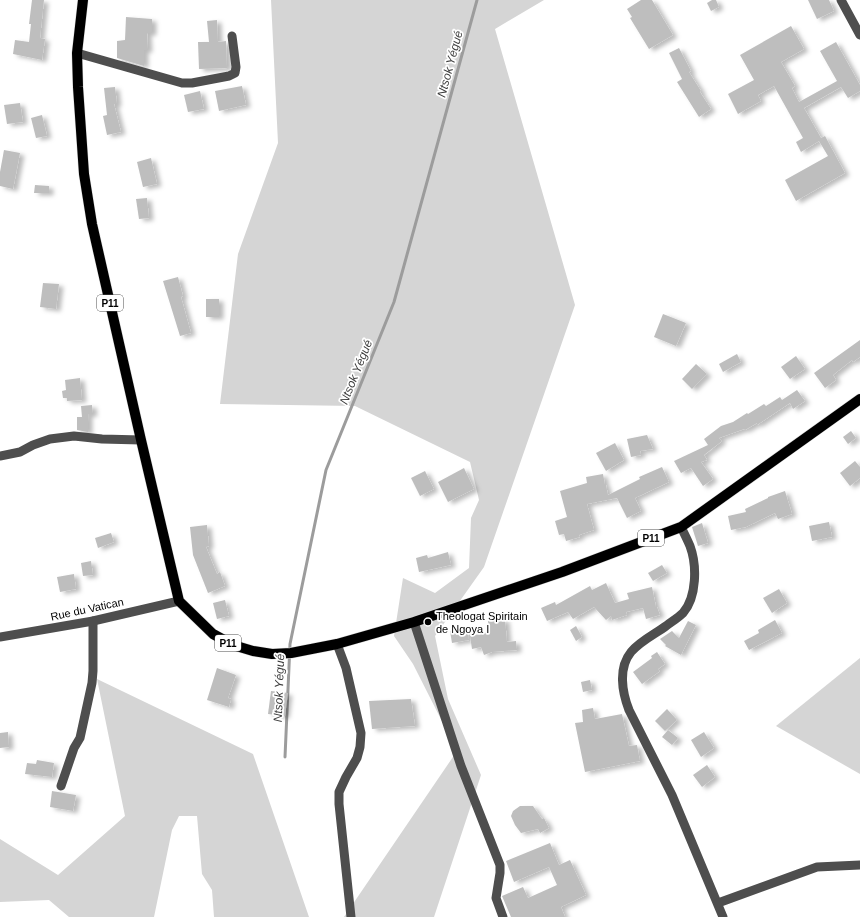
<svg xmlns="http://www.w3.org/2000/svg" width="860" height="917" viewBox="0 0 860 917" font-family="Helvetica,sans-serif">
	<defs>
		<filter id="shadow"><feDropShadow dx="4.5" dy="2.5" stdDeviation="2" flood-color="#0004"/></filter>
	</defs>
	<rect width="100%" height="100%" fill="#fff"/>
	<g fill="#d5d5d5">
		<path d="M271,0H544L495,29L575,305L484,567L435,636L448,699L481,775L434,917H344L457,751L413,664L394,636L403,578L435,593L469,568L471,518L479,500L470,462L355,406L220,404L238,254L278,143Z"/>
		<path d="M860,658V774L776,726Z"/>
		<path d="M97,679L253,754L309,917H214L212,890L202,874L197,816H179L172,830L154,917H69L49,900L0,902V839L58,875L125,816Z"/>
	</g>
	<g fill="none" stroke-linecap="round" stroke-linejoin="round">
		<path stroke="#9c9c9c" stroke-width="3" d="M285,757L290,644L326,470L394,302L477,0"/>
	</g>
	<g fill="#bebebe" filter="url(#shadow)">
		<path d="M32,0H44L40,38L45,39L42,60L13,54L15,40L29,42L31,24H29Z"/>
		<path d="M641,0H652L673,35L649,49L630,18L632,17L627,9Z"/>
		<path d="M712,0H716L719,7L711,11L707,3Z"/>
		<path d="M808,0H829L834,11L817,19Z"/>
		<path d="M126,17L152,19V33H147L148,50H144V66L117,58V41L125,40Z"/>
		<path d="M217,20L218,42L226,41L227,68L199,69L198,42H209L207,21Z"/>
		<path d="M791,26L804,49L781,62L795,86L792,88L799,102L837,81L820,51L836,42L860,85V91L848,98L841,87L804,108L821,138L825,136L845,173L796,201L785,180L828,156L819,141L801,152L796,142L803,138L774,86L758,95L761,101L738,114L728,94L754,80L740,55Z"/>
		<path d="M679,48L691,71L689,72L701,91L700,92L711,109L699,117L677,82L682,79L669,53Z"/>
		<path d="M242,86L246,105L219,111L215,91Z"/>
		<path d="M115,87L117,104H114L121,132L107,135L103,116L107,115L104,88Z"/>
		<path d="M200,91L204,109L188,112L184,95Z"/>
		<path d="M20,103L23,122L7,124L4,105Z"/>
		<path d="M42,115L47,136L36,138L31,118Z"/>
		<path d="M4,150L20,153L13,189L0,186V172Z"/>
		<path d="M151,158L157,184L143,187L137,162Z"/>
		<path d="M35,185L49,186V193H34Z"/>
		<path d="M147,198L149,218L139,219L136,199Z"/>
		<path d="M178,277L183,296L181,297L191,333L180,336L163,281Z"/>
		<path d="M43,283L59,284L56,309L40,307Z"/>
		<rect x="206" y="299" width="13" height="18"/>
		<path d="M663,314L686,323L676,346L654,337Z"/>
		<path d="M860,340V357L853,362L852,360L833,375L836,380L825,388L814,373Z"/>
		<path d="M737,354L741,362L723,372L719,364Z"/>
		<path d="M796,356L805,369L790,379L781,367Z"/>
		<path d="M696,364L707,374L692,389L682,379Z"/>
		<path d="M80,378L82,400L67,401V398H63L62,391L66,390L65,380Z"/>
		<path d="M797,390L805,401L793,409L790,403L757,425V423L745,430L744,429L719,438L722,441L704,455L707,460L701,462L713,479L703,486L691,468L681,473L674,461L708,445L704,439L721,426L733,422L747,413L748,414L764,404L766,406L780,397L782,400Z"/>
		<path d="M92,405L93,414H88V432L77,430V417H82L81,406Z"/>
		<path d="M851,431L856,438L848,444L843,437Z"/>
		<path d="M647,435L653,449L640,451L641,455L631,457L627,439Z"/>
		<path d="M615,443L624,460L606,471L596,453Z"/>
		<path d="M855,461L860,467V478L850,486L840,473Z"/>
		<path d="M662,467L669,482L635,498L641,511L627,518L617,498L587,504L594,530L579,535L580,537L566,541L564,534L559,535L555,521L567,517L560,491L587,483L586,477L603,474L605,485H606L608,495L640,479L639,477Z"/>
		<path d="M464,468L474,489L448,502L438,482Z"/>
		<path d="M425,471L434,489L420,496L411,478Z"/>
		<path d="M785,491L792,514L778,519L775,513L746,527L731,530L728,516L746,512L745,509L768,498V497Z"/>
		<path d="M829,522L832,537L812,541L809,526Z"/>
		<path d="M702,523L708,543L698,546L692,527Z"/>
		<path d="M207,525L209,546L206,547L217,574L220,572L225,586L208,593L193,555L190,527Z"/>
		<path d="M111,533L114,542L98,548L95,538Z"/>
		<path d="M448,552L451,565L419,572L416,558L427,555L428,558Z"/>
		<path d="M91,561L93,575L83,576L81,563Z"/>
		<path d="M662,565L667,573L653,581L648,573Z"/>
		<path d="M74,574L76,589L60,592L57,577Z"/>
		<path d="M606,583L615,603L629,599L627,593L652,587L656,607H657L660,615L646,619L643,608L626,612L627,615L612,620L611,616L606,620L594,607L573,619L568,612L547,621L541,608L555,602L556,605L590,586L592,590Z"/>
		<path d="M779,589L787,603L772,613L763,598Z"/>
		<path d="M225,600L229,616L217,619L213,603Z"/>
		<path d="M505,619L507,642L516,641L517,650L492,652L484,655L481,647L472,649L470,636L489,632L488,621Z"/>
		<path d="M775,620L782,633L749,650L744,641L759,633L758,630Z"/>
		<path d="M688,621L696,625L681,655L665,646L666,645L660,639L672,631L679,638Z"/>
		<path d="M576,626L582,637L576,641L570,630Z"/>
		<path d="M467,627L469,640L452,643L450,631Z"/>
		<path d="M657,652L665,664L658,669L660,671L642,684L633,672L652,658L651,656Z"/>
		<path d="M217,668L236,675L228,698L231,699L229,707L207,700Z"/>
		<path d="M590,680L592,690L583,692L581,682Z"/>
		<path d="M271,691L288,693L285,716L268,714Z"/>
		<path d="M411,699L415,726L372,729L369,701Z"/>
		<path d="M593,708L595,719L622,714L629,746L637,745L640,761L585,772L575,723L583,722L582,710Z"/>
		<path d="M667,709L677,720L665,731L655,721Z"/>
		<path d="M668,730L678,738L672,745L662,737Z"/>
		<path d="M8,732L9,747L0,748V733Z"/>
		<path d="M704,732L714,748L701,757L691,740Z"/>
		<path d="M37,760L54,763L52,777L25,774L27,763L36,764Z"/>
		<path d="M707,765L715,777L702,787L693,775Z"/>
		<path d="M52,791L76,795L73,811L50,807Z"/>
		<path d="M520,806H533L542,819L544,818L549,828L540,833L538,829L521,833L515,825L511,816L513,811Z"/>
		<path d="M550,843L559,865L570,860L586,895L561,907L565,917H511L502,896L523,887L528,898L557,885L549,867L514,882L506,861Z"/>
	</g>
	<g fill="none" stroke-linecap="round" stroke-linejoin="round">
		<g stroke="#dbdbdb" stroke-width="11">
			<path id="major" d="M83,0L77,53L78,87L84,174L92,224L141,440L179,601L213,634L233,645L253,651L272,654L291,653L337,644L414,622L562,572L681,527L860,399"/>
		</g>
		<g stroke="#4e4e4e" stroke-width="9">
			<path d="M841,0L860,35"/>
			<path d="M77,53L182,83H192L229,76L235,73L236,67L232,36"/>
			<path d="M0,456L20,452L33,445L50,439L74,436L102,439L141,440"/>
			<path d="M681,527C684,533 687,539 690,546C697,565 697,597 683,613C678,618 671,622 666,626C655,634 640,641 631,652C618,668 622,692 629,710L672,795L723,917"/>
			<path d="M414,622L461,766L500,865V873L496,898L503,917"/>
			<path d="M0,637L93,621L179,601"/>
			<path d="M337,644L346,668L361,733L360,747L357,758L346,777L339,792V804L351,917"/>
			<path d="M61,786L74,748L80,738L92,683L93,671V621"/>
			<path d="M718,903L817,867L860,865"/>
		</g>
		<use href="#major" stroke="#000" stroke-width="10"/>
	</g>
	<circle fill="#000" stroke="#fff" stroke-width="1.5" cx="428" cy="622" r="4"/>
	<g text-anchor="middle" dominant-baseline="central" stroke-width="3.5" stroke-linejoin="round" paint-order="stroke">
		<g fill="#fff" stroke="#4c4c4c" stroke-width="1">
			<rect x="97" y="295" width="26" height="16" rx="3"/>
			<rect x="638" y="530" width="26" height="16" rx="3"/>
			<rect x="215" y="635" width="26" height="16" rx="3"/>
		</g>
		<g font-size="10" font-weight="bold" fill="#000">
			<text x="110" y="303">P11</text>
			<text x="651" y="538">P11</text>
			<text x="228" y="643">P11</text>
		</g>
		<g font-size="11" fill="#000" stroke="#fff">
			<text transform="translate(87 609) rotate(-12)">Rue du Vatican</text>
		</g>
		<g font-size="11" fill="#000" stroke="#fff" text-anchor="start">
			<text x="436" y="616">Theologat Spiritain<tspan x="436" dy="13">de Ngoya I</tspan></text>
		</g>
		<g font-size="12" font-style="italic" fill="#3d3d3d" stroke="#fff">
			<text transform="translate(450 64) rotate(-75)">Ntsok Yégué</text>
			<text transform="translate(356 372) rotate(-68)">Ntsok Yégué</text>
			<text transform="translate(279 688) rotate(-88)">Ntsok Yégué</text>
		</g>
	</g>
</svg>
